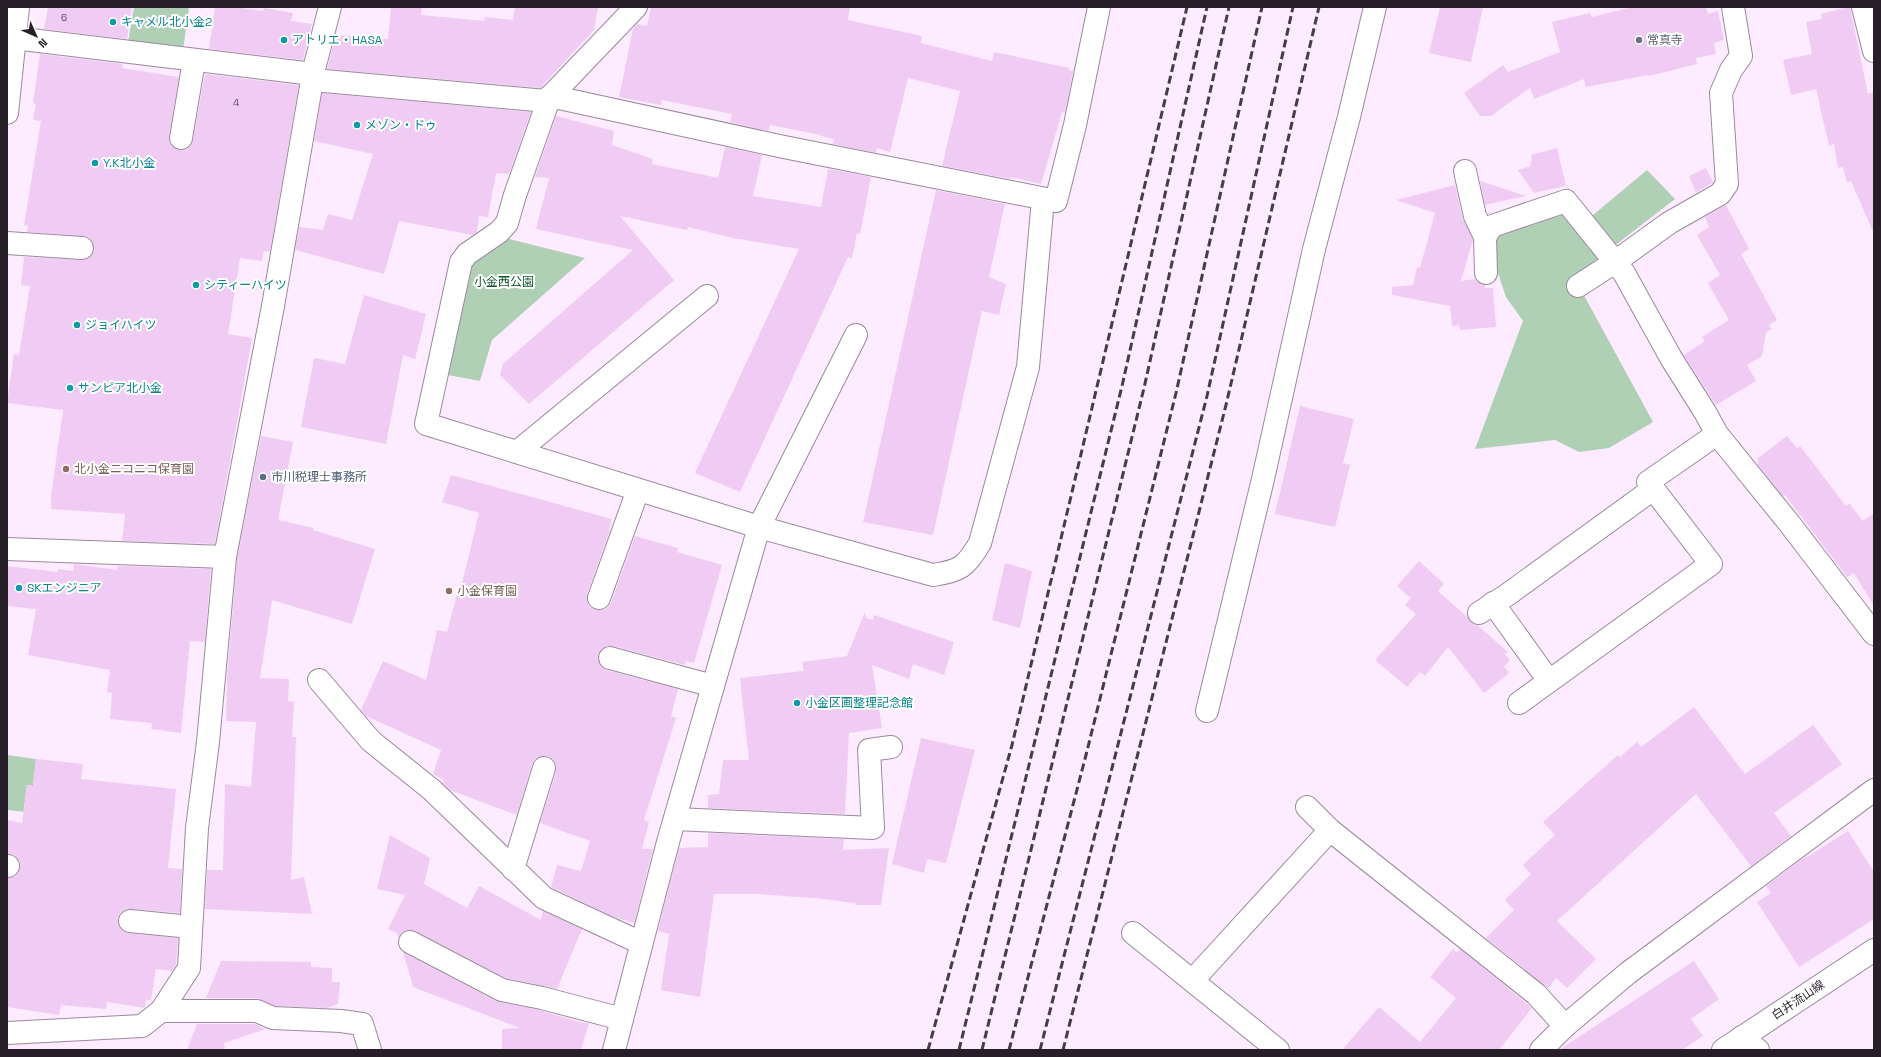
<svg xmlns="http://www.w3.org/2000/svg" width="1881" height="1057" viewBox="0 0 1881 1057" font-family="'Space Grotesk','Noto Sans JP',sans-serif">
	<rect width="100%" height="100%" fill="#fdebff"/>
	<g fill="#afd0b5">
		<path d="M134,7H189L183,50L128,42Z"/>
		<path d="M1647,170L1675,199L1574,277L1653,422L1609,448L1579,452L1555,440L1475,449L1523,321L1506,297L1497,270L1496,236L1560,214L1593,215Z"/>
		<path d="M505,238L585,258L492,340L480,381L448,375L473,262Z"/>
		<path d="M7,755L36,759L33,786L27,785L24,808L27,812L7,810Z"/>
	</g>
	<g fill="#f0ccf4">
		<path d="M48,7H132L127,39L44,29Z"/>
		<path d="M215,7H236L263,11L264,8L293,13L291,21L312,24L303,60L209,49Z"/>
		<path d="M391,7H422L421,15L484,21L485,17L513,20L515,7H598L594,30L540,88L327,69L336,35L388,39Z"/>
		<path d="M651,7H850L848,20L922,36L921,43L992,61L994,52L1069,68V70L1073,71L1065,113L1062,112L1041,184L1011,177V179L942,166L960,91L908,78L890,152L877,148L876,153L833,144L834,139L821,136V135L770,125L768,131L730,122L732,114L662,100L661,105L619,97L633,29L637,24L647,26Z"/>
		<path d="M1440,7H1483L1471,62L1429,53Z"/>
		<path d="M1632,7H1706L1708,14L1718,11L1724,40L1714,43L1716,54L1696,58L1697,64L1649,76L1648,75L1586,87L1584,79L1534,99L1530,88L1491,116H1480L1464,93L1503,65L1508,72L1560,52L1552,22L1590,13L1592,17Z"/>
		<path d="M1847,7H1850L1868,94L1874,92V234L1851,181L1847,182L1843,167L1838,168L1834,144L1829,146L1816,89L1791,95L1783,60L1812,54L1806,22L1822,19L1821,14Z"/>
		<path d="M40,54L123,64L122,68L179,77L169,136V143L173,147L179,150H186L190,146L193,140L205,74L299,85L270,252L264,251L262,261L240,258L228,334L252,338L215,544L122,541L125,514L51,509V496L63,410L7,403L14,354L19,355L30,286L21,285L24,257L82,260L87,259L92,255L94,249L93,243L89,237L83,236L27,232L28,226L24,225L41,121L33,120L36,104L33,103Z"/>
		<path d="M322,93L531,112L509,174L496,173L488,217L479,216L477,232L473,235L399,221L384,274L295,250L299,227L323,230L328,214L352,220L373,154L314,141Z"/>
		<path d="M556,116L614,131L612,145L653,159L652,164L718,178L725,147L762,155L753,196L821,207L828,169L871,177L860,234L857,233L852,258L848,257L740,492L695,473L799,249L733,238L688,227L687,230L620,216L674,280L529,404L500,375L503,364L633,250L536,229L549,178L535,177Z"/>
		<path d="M1557,148L1566,186L1534,193L1518,170L1531,166L1530,162H1532L1531,155Z"/>
		<path d="M1706,168L1713,182L1696,193L1689,176Z"/>
		<path d="M1480,181L1526,196L1485,205Z"/>
		<path d="M1455,185L1463,219L1473,240L1461,281L1475,279L1480,284L1485,285V288H1493L1496,327L1460,330L1459,325L1452,326L1450,306L1392,295V287L1413,285L1417,267L1420,268L1435,213L1396,200Z"/>
		<path d="M936,190L1005,204L989,277L1006,284L999,315L982,311L933,535L863,522Z"/>
		<path d="M1726,205L1749,249L1741,254L1777,320L1769,325L1772,329L1766,332L1762,356L1747,365L1756,381L1716,405L1684,355L1705,341L1702,337L1729,320L1708,283L1720,275L1697,235L1709,227L1705,217Z"/>
		<path d="M364,295L426,314L415,359L403,355L386,444L301,427L314,358L345,364Z"/>
		<path d="M1300,406L1354,419L1343,463L1350,465L1335,527L1275,514Z"/>
		<path d="M261,436L293,442L278,520L314,528L313,530L375,549L352,624L272,600L260,678L289,679L288,701L294,702L292,737H296L291,880L304,877L312,914L205,909L207,870H223L225,784L251,787L256,722L226,721L227,677L237,559Z"/>
		<path d="M1787,436L1797,448L1800,446L1846,506L1849,503L1863,521L1874,513V606L1854,573L1847,577L1785,495L1783,496L1758,465V458Z"/>
		<path d="M451,475L612,519L609,530H610L587,594V601L589,606L595,610H602L607,608L611,603L635,536L678,548L677,552L722,565L694,663L686,661L685,665L613,646H607L602,649L598,655V661L601,666L606,670L678,689L671,716L676,718L644,820L649,822L642,849H653L634,923L614,917L551,887L557,865L581,871L590,841L540,823L556,772V765L553,759L548,756H542L535,759L532,764L517,815L450,790L443,783L444,780L433,774L441,750L366,716L361,710L383,661L426,680L437,630L447,632L459,587L461,588L479,513L442,502Z"/>
		<path d="M1419,561L1444,584L1438,591L1467,617L1473,624L1477,625L1508,652L1505,654L1510,660L1504,666L1509,673L1484,693L1448,647L1425,676L1420,672L1407,687L1375,660L1416,614L1405,605L1411,598L1397,586Z"/>
		<path d="M1005,563L1032,571L1020,628L992,620Z"/>
		<path d="M74,564L117,570L118,566L211,569L205,642L190,641L181,733L151,729L152,723L110,719L112,693L107,692L110,670L28,655L36,609L7,606V566L58,572V569L73,571Z"/>
		<path d="M865,612L866,618L873,620L874,615L954,642L944,675L913,664L909,679L872,665L882,728L849,733L845,814L708,808V795L719,794L723,760H749L740,678L804,671L802,662L847,656Z"/>
		<path d="M1694,707L1745,774L1813,725L1842,764L1774,813L1791,836L1751,866L1696,794L1557,921L1596,959L1567,988L1556,978L1548,988L1486,938L1514,910L1505,900L1531,874L1523,865L1555,835L1543,822L1618,755L1620,757L1637,742L1641,747Z"/>
		<path d="M921,738L975,750L946,863L927,859L924,873L892,864Z"/>
		<path d="M36,759L83,764L81,779L176,789L168,868L182,869L180,913L131,909L125,910L120,913L118,919L119,926L123,931L128,933L178,938L176,965L172,971L156,969L151,1000H146L145,1008L107,1002L106,1009L61,1005L59,1015L7,1007V878L15,877L19,872L20,866L19,860L15,855L7,854V820L22,823L27,785L33,786Z"/>
		<path d="M1848,831L1874,872V919L1799,967L1757,902L1771,893L1766,886L1806,856L1807,857Z"/>
		<path d="M708,833L844,839L843,850L889,848L881,905H855V903L815,898L755,894H714L700,997L661,990L669,934L658,931L679,848L708,847Z"/>
		<path d="M390,835L430,858L424,884L467,908L479,886L541,920L543,911L582,929L557,989L506,978L415,931L409,930L404,931L399,938L397,933L388,929L405,895L377,889Z"/>
		<path d="M1453,949L1457,953L1460,949L1532,1008L1499,1050H1342L1379,1007L1420,1042L1456,998L1430,977Z"/>
		<path d="M403,952L496,1001L539,1010L583,1023H589L581,1050H502V1029L520,1028L413,987Z"/>
		<path d="M221,961L311,962V967L332,968V982H340L338,1004L327,1008L276,1006L257,998H206Z"/>
		<path d="M1694,961L1719,999L1691,1019L1703,1036L1682,1050H1559Z"/>
		<path d="M197,1024H254L266,1029L224,1043L225,1050H187Z"/>
	</g>
	<g fill="none" stroke-linecap="round" stroke-linejoin="round">
		<g stroke="#9c889e" stroke-width="24">
			<g id="minor">
				<path d="M1863,7L1874,51"/>
				<path d="M14,38L313,74"/>
				<path d="M313,80L546,101L636,7"/>
				<path d="M7,113L18,7"/>
				<path d="M181,138L194,61"/>
				<path d="M1465,171L1475,216L1485,237"/>
				<path d="M1043,199L1028,367L980,543C966,567 960,571 933,575L759,527L426,424L461,262L467,254L499,232L507,223L515,195L550,96L784,147L1056,201L1075,125L1099,7"/>
				<path d="M7,243L82,248"/>
				<path d="M1486,273L1485,237L1492,226L1566,201L1624,273L1671,358L1705,412L1717,434L1789,523L1874,634"/>
				<path d="M1578,286L1615,262L1669,223L1720,194L1727,184L1721,93L1731,70L1741,56L1733,7"/>
				<path d="M517,452L707,296"/>
				<path d="M7,549L225,557"/>
				<path d="M599,598L638,490"/>
				<path d="M1493,603L1549,681"/>
				<path d="M1479,613L1507,595L1653,489"/>
				<path d="M610,658L713,686"/>
				<path d="M319,680L371,741L432,790L544,898L641,943"/>
				<path d="M1519,703L1711,564L1648,482L1717,434"/>
				<path d="M1207,711L1263,479L1314,249L1349,117L1375,7"/>
				<path d="M1307,807L1330,830L1536,994L1565,1026"/>
				<path d="M675,819L873,828L869,750L891,747"/>
				<path d="M7,866H8"/>
				<path d="M513,869L544,768"/>
				<path d="M130,921L191,927"/>
				<path d="M1133,933L1278,1050"/>
				<path d="M410,942L502,990L542,998L622,1019"/>
				<path d="M1193,980L1330,830"/>
				<path d="M161,1011H257L273,1018L341,1021L362,1024L370,1050"/>
				<path d="M7,1033L142,1026L161,1011L189,968L197,828L208,742L225,557L273,306L314,69L330,7"/>
				<path d="M1742,1037L1758,1050"/>
				<path d="M614,1050L668,842L759,527L856,335"/>
				<path d="M1541,1050L1565,1026L1628,973L1874,790"/>
			</g>
		</g>
		<g stroke="#9c889e" stroke-width="24">
			<path id="major" d="M1723,1050L1874,950"/>
		</g>
		<use href="#minor" stroke="#fff" stroke-width="22"/>
		<use href="#major" stroke="#fff" stroke-width="22"/>
		<g stroke="#463c47" stroke-width="3" stroke-dasharray="8 4" stroke-linecap="butt">
			<path d="M928,1050L1012,745L1187,7"/>
			<path d="M959,1050L1122,386L1207,7"/>
			<path d="M982,1050L1144,388L1229,7"/>
			<path d="M1009,1050L1086,755L1176,393L1262,7"/>
			<path d="M1040,1050L1207,396L1293,7"/>
			<path d="M1063,1050L1226,405L1319,7"/>
		</g>
	</g>
	<g fill="#0f9aa8" stroke="#fff" stroke-width="1.5">
		<circle cx="113" cy="22" r="4"/>
		<circle cx="284" cy="40" r="4"/>
		<circle cx="357" cy="125" r="4"/>
		<circle cx="95" cy="163" r="4"/>
		<circle cx="196" cy="285" r="4"/>
		<circle cx="77" cy="325" r="4"/>
		<circle cx="70" cy="388" r="4"/>
		<circle cx="19" cy="588" r="4"/>
		<circle cx="797" cy="703" r="4"/>
	</g>
	<circle fill="#6b7280" stroke="#fff" stroke-width="1.5" cx="1639" cy="40" r="4"/>
	<g fill="#8d6e63" stroke="#fff" stroke-width="1.5">
		<circle cx="66" cy="469" r="4"/>
		<circle cx="449" cy="591" r="4"/>
	</g>
	<circle fill="#5c6f8a" stroke="#fff" stroke-width="1.5" cx="263" cy="477" r="4"/>
	<g text-anchor="middle" dominant-baseline="central" stroke-width="4" stroke-linejoin="round" paint-order="stroke">
		<g font-size="10" fill="#594a5b">
			<text x="64" y="17">6</text>
			<text x="236" y="102">4</text>
		</g>
		<g font-size="12" fill="#0d838f" stroke="#fff" text-anchor="start">
			<text x="121" y="22">キャメル北小金2</text>
			<text x="292" y="40">アトリエ・HASA</text>
			<text x="365" y="125">メゾン・ドゥ</text>
			<text x="103" y="163">Y.K北小金</text>
			<text x="204" y="285">シティーハイツ</text>
			<text x="85" y="325">ジョイハイツ</text>
			<text x="78" y="388">サンピア北小金</text>
			<text x="27" y="588">SKエンジニア</text>
			<text x="805" y="703">小金区画整理記念館</text>
		</g>
		<g font-size="12" fill="#5b616d" stroke="#fff" text-anchor="start">
			<text x="1647" y="40">常真寺</text>
		</g>
		<g font-size="12" fill="#14552a" stroke="#fff">
			<text x="504" y="282">小金西公園</text>
		</g>
		<g font-size="12" fill="#785e54" stroke="#fff" text-anchor="start">
			<text x="74" y="469">北小金ニコニコ保育園</text>
			<text x="457" y="591">小金保育園</text>
		</g>
		<g font-size="12" fill="#4e5e75" stroke="#fff" text-anchor="start">
			<text x="271" y="477">市川税理士事務所</text>
		</g>
		<g font-size="12" fill="#271f28" stroke="#fff">
			<text transform="translate(1798 1000) rotate(-34)">白井流山線</text>
		</g>
	</g>
	<rect width="1881" height="1057" fill="none" stroke="#271f28" stroke-width="16"/>
	<g transform="translate(36 36) rotate(135)" stroke="#ffffff" stroke-width="3" paint-order="stroke">
	<path d="M0-3L7 15L0 10L-7 15Z" fill="#271f28"/>
	<text y="-6" font-size="11" font-weight="bold" text-anchor="middle" fill="#271f28">N</text>
	</g>
</svg>
